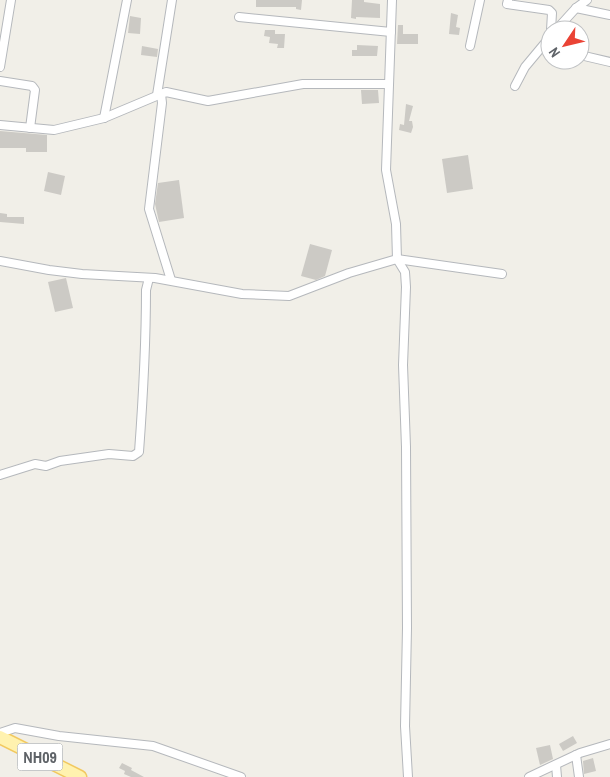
<svg xmlns="http://www.w3.org/2000/svg" width="610" height="777" viewBox="0 0 610 777" font-family="'Archivo Narrow',sans-serif">
	<rect width="100%" height="100%" fill="#f1efe8"/>
	<g fill="#cccac5">
		<path d="M256,0H302L301,10L296,9V7H256Z"/>
		<path d="M352,0H364V2L380,4V18L356,17V19L351,18Z"/>
		<path d="M451,13L458,15L456,27L460,28L459,35L449,34Z"/>
		<path d="M130,16L141,18L140,34L128,33Z"/>
		<path d="M398,25H403V34H418V44H397Z"/>
		<path d="M265,30H275V34H285L284,48H277L278,44L269,43L270,37L264,36Z"/>
		<path d="M357,45L378,46L377,56H352V50H357Z"/>
		<path d="M142,46L158,49L157,57L141,55Z"/>
		<path d="M361,90H378L379,103L362,104Z"/>
		<path d="M406,104L413,106L409,121H412L413,127L411,133L399,130L400,124L404,125Z"/>
		<path d="M0,131L47,135V152H26V148H0Z"/>
		<path d="M468,155L473,189L447,193L442,159Z"/>
		<path d="M48,172L65,176L61,195L44,191Z"/>
		<path d="M179,180L184,218L159,222L155,204L158,183Z"/>
		<path d="M0,213L7,214V217H24V224L0,222Z"/>
		<path d="M310,244L332,250L325,276L316,280L301,276Z"/>
		<path d="M66,278L73,308L55,312L48,282Z"/>
		<path d="M573,736L577,743L563,751L559,744Z"/>
		<path d="M550,745L553,759L540,765L536,748Z"/>
		<path d="M593,758L596,771L584,774L583,761Z"/>
		<path d="M122,763L132,768L131,770L144,777H131L124,774L125,771L119,768Z"/>
	</g>
	<g fill="none" stroke-linecap="round" stroke-linejoin="round">
		<g stroke="#b5b8bc" stroke-width="10">
			<g id="street">
				<path d="M392,0L386,170L396,224L397,259L405,272L406,287L403,365L406,447L407,628L405,726L408,777"/>
				<path d="M508,0L507,4L549,10L552,13L551,30"/>
				<path d="M576,8L610,15"/>
				<path d="M239,17L391,32"/>
				<path d="M556,30L576,8L587,0"/>
				<path d="M470,46L480,0"/>
				<path d="M580,55L610,62"/>
				<path d="M0,67L11,0"/>
				<path d="M0,81L32,86L35,90L30,128"/>
				<path d="M515,86L525,67L550,37"/>
				<path d="M161,94L162,103L149,209L171,280"/>
				<path d="M157,95L172,0"/>
				<path d="M104,118L127,0"/>
				<path d="M0,125L54,130L104,118L166,92L208,101L303,84H388"/>
				<path d="M0,261L49,270L82,274L155,278L242,294L289,296L349,273L397,259L502,274"/>
				<path d="M0,475L35,464L46,466L60,461L109,454L133,456L139,452C143,398 146,345 146,290L149,278"/>
				<path d="M0,733L15,728L59,736L153,746L241,777"/>
				<path d="M576,755L579,777"/>
				<path d="M556,765L557,777"/>
				<path d="M529,777L580,753L610,744"/>
			</g>
		</g>
		<g stroke="#f2c960" stroke-width="15">
			<path id="primary" d="M0,737L80,777"/>
		</g>
		<use href="#street" stroke="#fff" stroke-width="8"/>
		<use href="#primary" stroke="#fff2af" stroke-width="12"/>
	</g>
	<g text-anchor="middle" dominant-baseline="central" stroke-width="5" stroke-linejoin="round" paint-order="stroke">
		<rect fill="#fff" stroke="#8f9295" stroke-width="1" x="17.5" y="743.5" width="45" height="27" rx="4"/>
		<g font-size="16" font-weight="bold" fill="#5f6368">
			<text x="40" y="757">NH09</text>
		</g>
	</g>
	<g transform="translate(565 45) rotate(235)"><circle r="24" fill="#ffffff" stroke="#bfc1c3"/>
	<path d="M0-4L9 19L0 12L-9 19Z" fill="#ea4335"/>
	<text y="-8" font-size="14" font-weight="bold" text-anchor="middle" fill="#5f6368">N</text>
	</g>
</svg>
